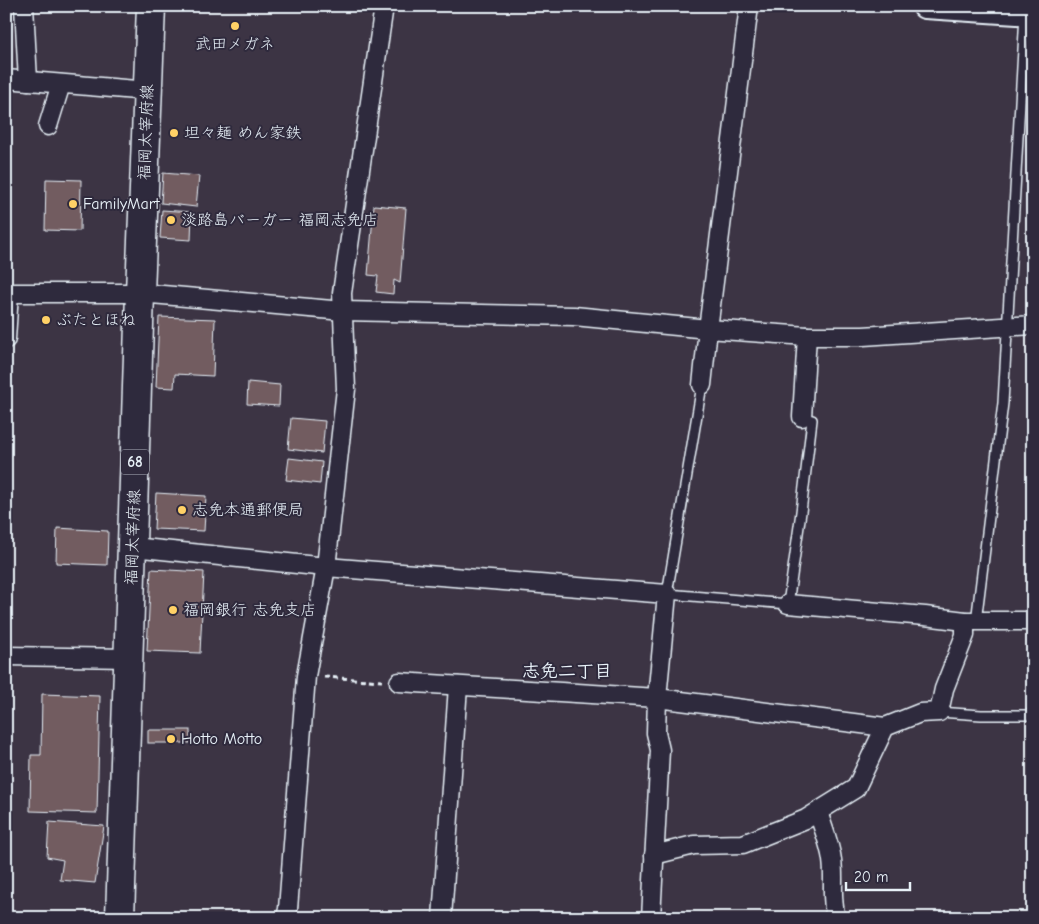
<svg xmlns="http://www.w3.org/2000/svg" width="1039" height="924" viewBox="0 0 1039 924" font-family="'Comic Neue','Klee One',sans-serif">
	<rect width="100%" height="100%" fill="#3c3444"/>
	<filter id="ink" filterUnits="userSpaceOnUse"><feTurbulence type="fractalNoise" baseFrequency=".02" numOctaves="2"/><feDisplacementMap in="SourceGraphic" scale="10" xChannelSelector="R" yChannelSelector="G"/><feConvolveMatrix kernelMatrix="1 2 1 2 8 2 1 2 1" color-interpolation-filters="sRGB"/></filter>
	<g filter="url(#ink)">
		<g fill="#725c60" stroke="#e8f1f8">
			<path d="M163,173L199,176L196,207L161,203Z"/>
			<path d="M46,179L81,180L80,231L45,230Z"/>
			<path d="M374,205L406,208L400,283L394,280L393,294L376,292L378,276L368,275Z"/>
			<path d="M162,210L192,212L191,240L160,238Z"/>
			<path d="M159,317L215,319L213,376L175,374L174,388L156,387Z"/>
			<path d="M248,382L280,385L279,406L247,404Z"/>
			<path d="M291,418L325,421L322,453L288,449Z"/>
			<path d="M289,458L322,462L320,484L286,480Z"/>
			<path d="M156,493L206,496L204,531L154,529Z"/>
			<path d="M57,528L108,531L107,565L56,563Z"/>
			<path d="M151,569L204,572L200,653L147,651Z"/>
			<path d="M42,694L100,696L97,813L30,811L31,755H41Z"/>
			<rect x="148" y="730" width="42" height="13"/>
			<path d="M49,822L104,826L95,883L60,880L63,860L47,857Z"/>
		</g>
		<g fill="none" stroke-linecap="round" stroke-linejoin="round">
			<g stroke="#e8f1f8" stroke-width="12">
				<g id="lane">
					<path d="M702,385L667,594L788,604L801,512L812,420L802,417"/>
					<path d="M976,622L1003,403L1025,14"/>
					<path d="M939,712L981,715H1028L1033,712"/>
				</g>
			</g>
			<g stroke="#e8f1f8" stroke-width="21">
				<g id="street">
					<path d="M24,6L28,81"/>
					<path d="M6,79L148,91"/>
					<path d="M48,126L61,84"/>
					<path d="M6,293H140L343,311L574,316L708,329L807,336H863L1033,325"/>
					<path d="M6,339L9,293"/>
					<path d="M702,385L708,329L749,6"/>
					<path d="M802,417L807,336"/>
					<path d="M133,547L326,567L667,594L657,698L656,733L660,750L651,918"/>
					<path d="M788,604L925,616L965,621H1033"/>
					<path d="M6,656L129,658"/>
					<path d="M399,682L657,698L885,727"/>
					<path d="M818,812C823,828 830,844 832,860C835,882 830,895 836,918"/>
					<path d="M654,855L694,845L743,844L806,819L856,788L885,727L920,713L939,712L944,689L965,635V621"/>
					<path d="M286,918L288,909L306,676L326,567L346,389L342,293L384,6"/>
					<path d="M442,918L458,686"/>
				</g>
			</g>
			<g stroke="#e8f1f8" stroke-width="28">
				<path id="secondary" d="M925,6L1033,13"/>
			</g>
			<g stroke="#e8f1f8" stroke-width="31">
				<path id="primary" d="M120,918L140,293L151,6"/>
			</g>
			<path stroke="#e8f1f8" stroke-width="3" stroke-dasharray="5 4" stroke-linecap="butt" d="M324,677L382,681"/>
			<use href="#lane" stroke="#2f2a3d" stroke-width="9"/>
			<use href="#street" stroke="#2f2a3d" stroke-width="18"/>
			<use href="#secondary" stroke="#2f2a3d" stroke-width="24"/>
			<use href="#primary" stroke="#2f2a3d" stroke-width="28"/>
		</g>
	</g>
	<g fill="#ffd166" stroke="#2f2a3d" stroke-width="2">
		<circle cx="235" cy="26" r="5"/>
		<circle cx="174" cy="133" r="5"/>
		<circle cx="73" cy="204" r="5"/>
		<circle cx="171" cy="220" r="5"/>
		<circle cx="46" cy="320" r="5"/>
		<circle cx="182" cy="510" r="5"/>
		<circle cx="173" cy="610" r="5"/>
		<circle cx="171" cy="739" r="5"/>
	</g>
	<g text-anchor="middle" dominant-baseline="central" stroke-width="4" stroke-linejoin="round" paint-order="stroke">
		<rect fill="#2f2a3d" stroke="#b0b5c0" stroke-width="1" x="121" y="449.5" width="28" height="25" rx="4"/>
		<g font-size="15" font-weight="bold" fill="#e8f1f8">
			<text x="135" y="462">68</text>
		</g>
		<g font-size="16" fill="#e8f1f8" stroke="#2f2a3d" text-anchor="start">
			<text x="235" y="44" text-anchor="middle">武田メガネ</text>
			<text x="184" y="133">坦々麺 めん家鉄</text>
			<text x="83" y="204">FamilyMart</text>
			<text x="181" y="220">淡路島バーガー 福岡志免店</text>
			<text x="56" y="320">ぶたとほね</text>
			<text x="192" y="510">志免本通郵便局</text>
			<text x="183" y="610">福岡銀行 志免支店</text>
			<text x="181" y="739">Hotto Motto</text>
		</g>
		<g font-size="16" fill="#e8f1f8" stroke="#2f2a3d">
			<text transform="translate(146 132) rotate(-88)">福岡太宰府線</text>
			<text transform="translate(133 537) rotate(-88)">福岡太宰府線</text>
		</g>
		<g font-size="18" font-weight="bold" fill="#e8f1f8" stroke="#2f2a3d">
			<text x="567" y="671">志免二丁目</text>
		</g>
	</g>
	<rect width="1039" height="924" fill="none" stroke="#2f2a3d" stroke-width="25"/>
	<rect x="12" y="12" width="1014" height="899" fill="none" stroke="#e8f1f8" stroke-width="2" filter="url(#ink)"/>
	<path d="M846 882v8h64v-8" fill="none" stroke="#e8f1f8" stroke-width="2.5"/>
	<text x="854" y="882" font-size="15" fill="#e8f1f8" stroke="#2f2a3d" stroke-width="4" paint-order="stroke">20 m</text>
</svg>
